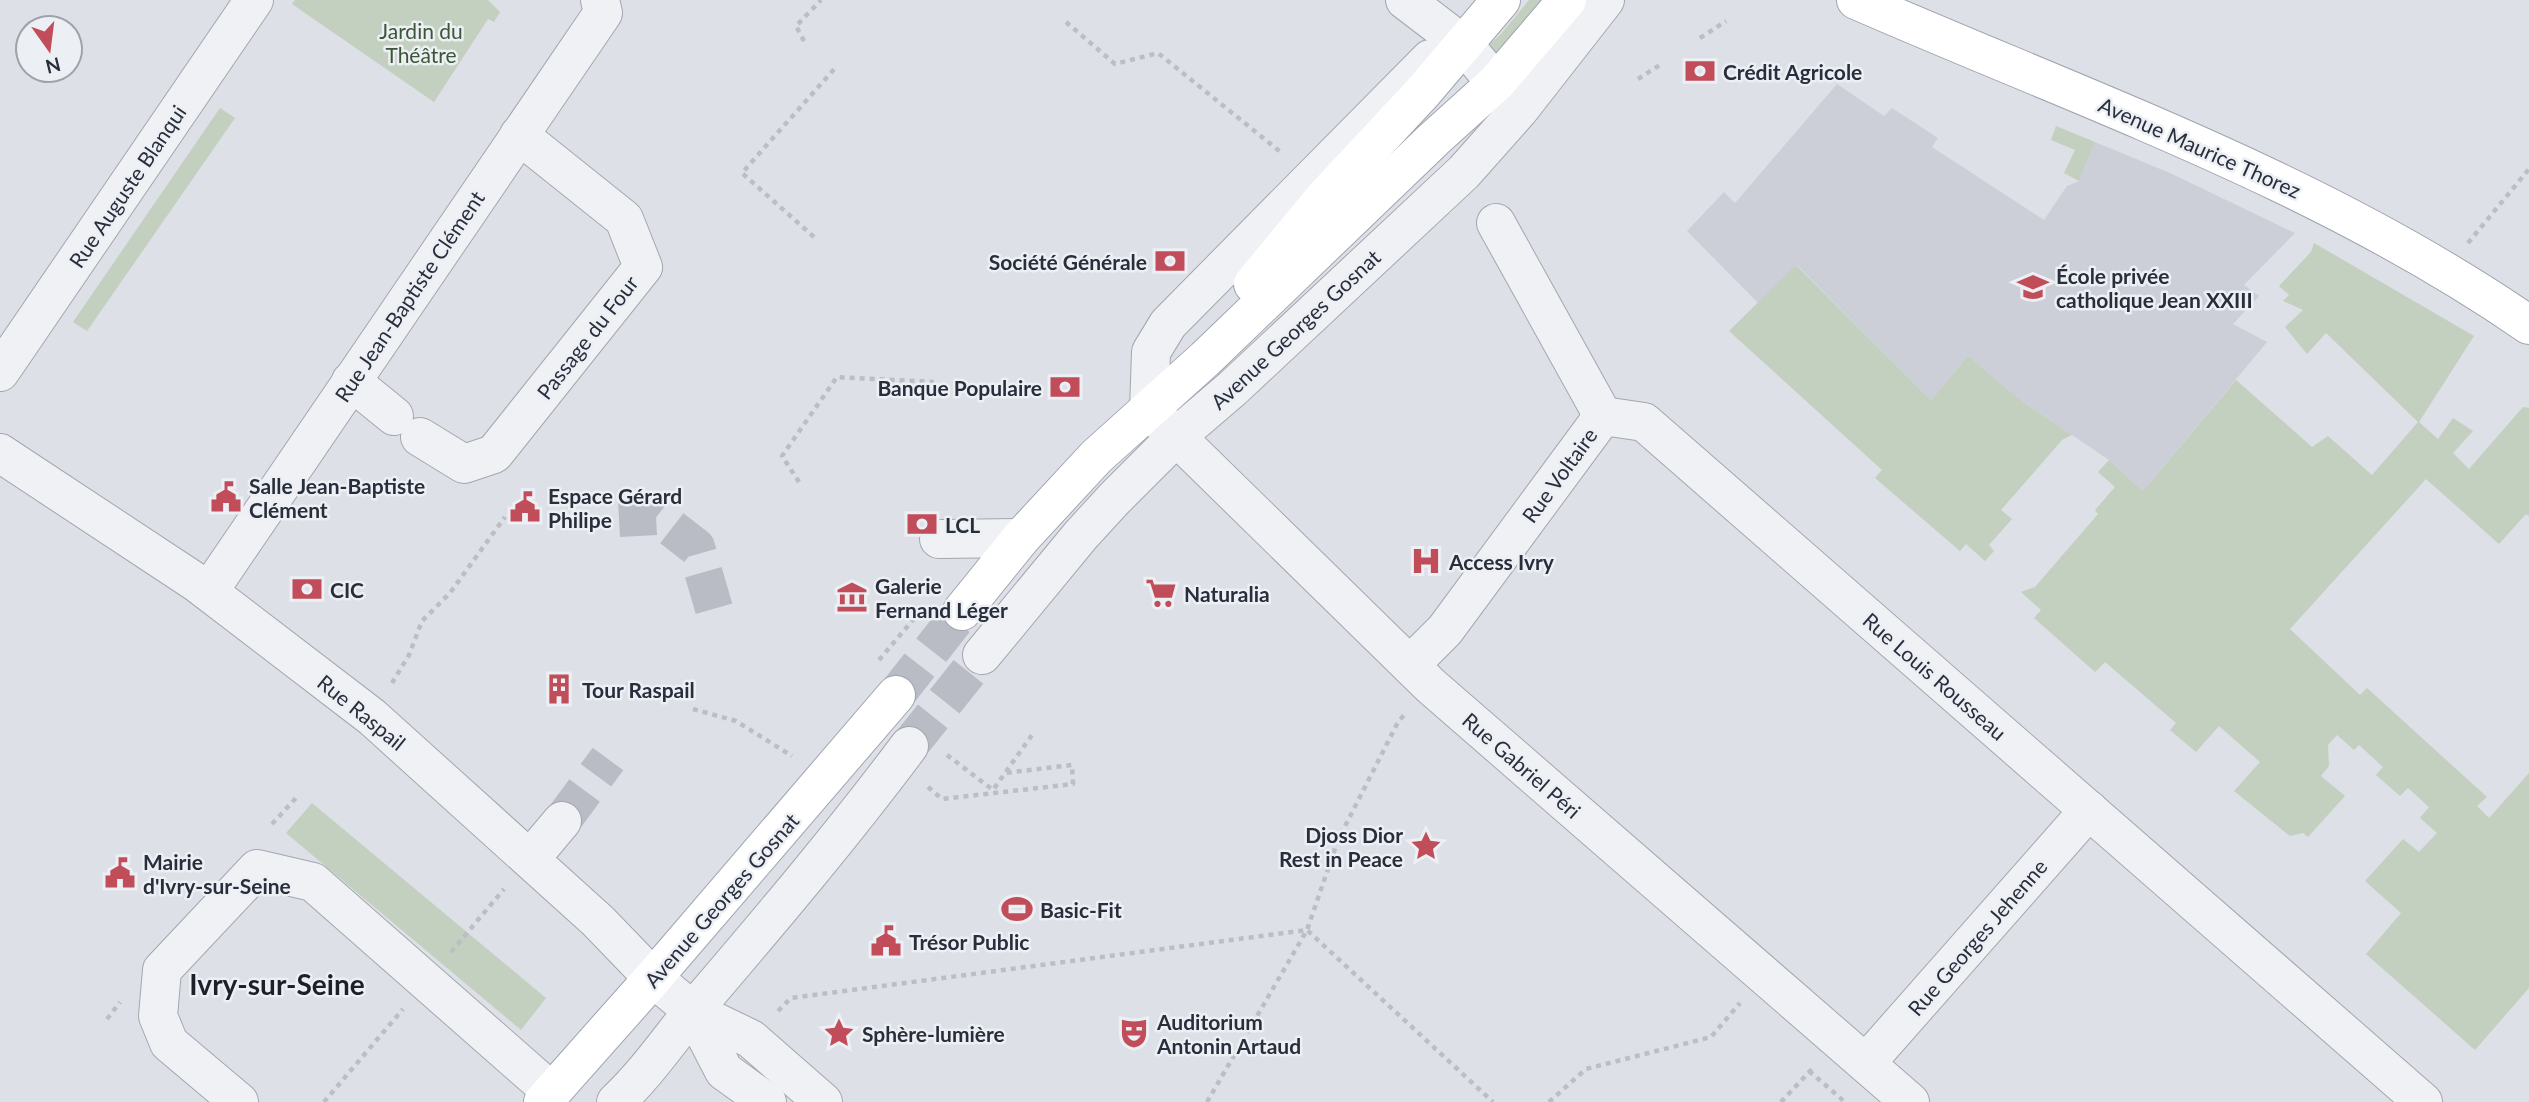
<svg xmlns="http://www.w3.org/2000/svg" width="2529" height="1102" viewBox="0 0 2529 1102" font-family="Lato,sans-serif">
	<rect width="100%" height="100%" fill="#dde0e6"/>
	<path fill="#cccfd7" d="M1837,84L1884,116L1892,108L1938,138L1932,147L2044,220L2067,186L2079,181L2095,142L2170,173L2295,233L2244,285L2259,296L2233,324L2267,342L2143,491L2109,460L2023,402L1968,356L1931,400L1797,265L1758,303L1687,231L1724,192L1735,203Z"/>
	<g fill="#c3cfbf">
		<path d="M295,0H488L500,12L494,22L488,19L434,102L292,4Z"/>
		<path d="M1529,0H1554L1495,57L1490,44L1501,34Z"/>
		<path d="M220,108L235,118L87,331L73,322Z"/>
		<path d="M2056,126L2095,142L2079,181L2064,173L2075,150L2051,140Z"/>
		<path d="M2314,243L2474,336L2419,422L2438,439L2453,418L2473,431L2453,453L2469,469L2523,407L2529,408V516L2526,514L2499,544L2426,479L2290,629L2360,695L2367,688L2487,797L2477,806L2489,818L2529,773V988L2475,1050L2366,954L2401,913L2365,881L2403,839L2419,852L2437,833L2420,818L2429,807L2408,788L2400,796L2376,775L2383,767L2359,745L2354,750L2337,735L2328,745L2329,766L2321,776L2345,796L2308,837L2303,833L2290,836L2234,791L2260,762L2219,726L2196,752L2170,730L2176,723L2105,662L2095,672L2034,618L2041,610L2021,592L2035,587L2098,514L2095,510L2115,487L2098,472L2109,460L2143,491L2236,380L2312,447L2328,436L2372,475L2418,422L2326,333L2307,354L2285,327L2303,310L2283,301L2289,295L2279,286L2311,252Z"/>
		<path d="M1796,265L1931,400L1968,356L2023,402L2072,435L2062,440L2001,510L2012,519L1989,545L1994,551L1985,561L1966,544L1960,551L1875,478L1882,470L1729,331Z"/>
		<path d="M312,803L546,998L521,1030L286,833Z"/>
	</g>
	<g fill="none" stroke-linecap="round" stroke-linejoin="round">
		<g stroke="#b9bcc4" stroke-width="38" stroke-dasharray="38 19" stroke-linecap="butt">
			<path d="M619,518L656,516L696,547L719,626"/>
			<path d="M909,746L982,655"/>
			<path d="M562,821L608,759"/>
		</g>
		<path stroke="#b9bcc4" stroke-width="38" stroke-dasharray="38 19" stroke-linecap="butt" d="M896,695L962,611"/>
		<g stroke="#a3a7af" stroke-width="40">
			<g id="minor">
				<path d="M1405,0L1464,45L1496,83"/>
				<path d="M1430,59L1168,324L1151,352L1149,410L1431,686L1910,1102"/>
				<path d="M1496,223L1603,416"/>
				<path d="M0,372L254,0"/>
				<path d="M351,381L394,416"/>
				<path d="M1603,416L1644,422L2423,1102"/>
				<path d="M420,437L464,464L494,454L643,267L624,219L519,135"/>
				<path d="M0,453L197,583L372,717L598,921L653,978L693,1011L751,1039L823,1102"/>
				<path d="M939,539L1021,538"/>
				<path d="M209,591L603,13L600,0"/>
				<path d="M982,655L1081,535L1114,499L1177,436L1233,388L1464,172L1519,110L1605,0"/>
				<path d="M1410,665L1445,630L1603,416"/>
				<path d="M530,859L562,821"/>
				<path d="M693,1011L724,1071L767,1102"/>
				<path d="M1866,1063L2089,810"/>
				<path d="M239,1102L169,1043L158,1016L162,970L257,869L313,882L552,1092"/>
				<path d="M616,1102C649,1071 673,1034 702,1000C773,917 844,833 909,746"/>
			</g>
		</g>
		<g stroke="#9ea4b0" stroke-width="40">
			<g id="major">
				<path d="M1856,0C2085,100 2322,182 2529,325"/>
				<path d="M1253,284L1324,198L1423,92L1501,0"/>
				<path d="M962,611L1021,538L1096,457L1205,359L1434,139L1496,83L1567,0"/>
				<path d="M543,1102L653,978L896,695"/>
			</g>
		</g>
		<g stroke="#bcbec4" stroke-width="4.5" stroke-dasharray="5 5" stroke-linecap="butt">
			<path d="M1066,22L1115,64L1158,53L1283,154"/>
			<path d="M1700,38L1726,21"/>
			<path d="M804,41L796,26L821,0"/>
			<path d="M1638,79L1663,63"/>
			<path d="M814,237L742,173L836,67"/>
			<path d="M2468,243L2529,169"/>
			<path d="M799,482L782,456L837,377L934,382"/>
			<path d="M879,660L923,608"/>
			<path d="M392,683L409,655L422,621L450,593L505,517"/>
			<path d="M693,709L736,721L792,756"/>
			<path d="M947,755L993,790L1032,735"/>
			<path d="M928,787L942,799L1073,784L1072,765L1005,773"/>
			<path d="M272,824L296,798"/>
			<path d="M451,952L504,889"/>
			<path d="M778,1011L791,998L1307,930L1338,840L1398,722L1406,713"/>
			<path d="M107,1019L120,1002"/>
			<path d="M1809,1071L1845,1102"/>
			<path d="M324,1102L403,1009"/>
			<path d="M1207,1102L1307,930L1493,1102"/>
			<path d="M1549,1102L1586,1069L1711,1037L1740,1003"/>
			<path d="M1781,1102L1812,1069"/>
		</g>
		<use href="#minor" stroke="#f0f1f4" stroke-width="38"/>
		<use href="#major" stroke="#fff" stroke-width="38"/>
	</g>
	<defs>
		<g id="bank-bare" transform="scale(2.415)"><path d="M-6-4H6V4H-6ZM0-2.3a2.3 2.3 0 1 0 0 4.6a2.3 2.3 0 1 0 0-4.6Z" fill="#c04d59" stroke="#eceff4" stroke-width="2.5" paint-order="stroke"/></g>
		<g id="school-bare" transform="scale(2.415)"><path d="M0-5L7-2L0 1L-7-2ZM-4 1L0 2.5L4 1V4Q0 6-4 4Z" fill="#c04d59" stroke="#eceff4" stroke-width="2.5" paint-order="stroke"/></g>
		<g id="civic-bare" transform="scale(2.415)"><path d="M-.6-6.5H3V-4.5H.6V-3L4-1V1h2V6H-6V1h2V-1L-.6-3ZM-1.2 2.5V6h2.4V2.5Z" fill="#c04d59" stroke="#eceff4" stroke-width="2.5" paint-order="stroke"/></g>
		<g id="hospital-bare" transform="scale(2.415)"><path d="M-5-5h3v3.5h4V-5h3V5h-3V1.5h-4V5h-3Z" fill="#c04d59" stroke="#eceff4" stroke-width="2.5" paint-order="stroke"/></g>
		<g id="supermarket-bare" transform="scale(2.415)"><path d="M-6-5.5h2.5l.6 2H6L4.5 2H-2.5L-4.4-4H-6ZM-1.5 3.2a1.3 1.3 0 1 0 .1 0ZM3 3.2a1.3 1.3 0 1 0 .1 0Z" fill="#c04d59" stroke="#eceff4" stroke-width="2.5" paint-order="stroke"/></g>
		<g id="museum-bare" transform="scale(2.415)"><path d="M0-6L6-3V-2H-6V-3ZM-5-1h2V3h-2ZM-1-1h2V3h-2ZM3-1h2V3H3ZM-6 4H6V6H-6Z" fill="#c04d59" stroke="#eceff4" stroke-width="2.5" paint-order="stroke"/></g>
		<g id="building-bare" transform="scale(2.415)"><path d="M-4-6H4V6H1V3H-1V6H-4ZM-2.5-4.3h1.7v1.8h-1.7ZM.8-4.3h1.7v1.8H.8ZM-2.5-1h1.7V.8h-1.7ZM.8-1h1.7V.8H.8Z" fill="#c04d59" stroke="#eceff4" stroke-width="2.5" paint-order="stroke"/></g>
		<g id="sight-bare" transform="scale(2.415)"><path d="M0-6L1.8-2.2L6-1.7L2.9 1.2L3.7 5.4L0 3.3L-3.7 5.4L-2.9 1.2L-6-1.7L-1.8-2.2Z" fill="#c04d59" stroke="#eceff4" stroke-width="2.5" paint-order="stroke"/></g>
		<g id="stadium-bare" transform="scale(2.415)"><path d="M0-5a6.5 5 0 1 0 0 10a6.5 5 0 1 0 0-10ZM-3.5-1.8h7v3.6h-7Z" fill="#c04d59" stroke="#eceff4" stroke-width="2.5" paint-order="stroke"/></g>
		<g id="theatre-bare" transform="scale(2.415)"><path d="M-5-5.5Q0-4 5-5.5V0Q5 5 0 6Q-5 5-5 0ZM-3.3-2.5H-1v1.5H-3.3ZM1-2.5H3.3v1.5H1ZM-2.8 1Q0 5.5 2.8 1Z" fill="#c04d59" stroke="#eceff4" stroke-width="2.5" paint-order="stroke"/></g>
	</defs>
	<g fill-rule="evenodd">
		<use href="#bank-bare" x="1700" y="71"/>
		<use href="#bank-bare" x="1170" y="261"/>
		<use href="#school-bare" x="2033" y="287"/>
		<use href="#bank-bare" x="1065" y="387"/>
		<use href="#civic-bare" x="226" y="497"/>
		<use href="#civic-bare" x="525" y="507"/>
		<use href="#bank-bare" x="922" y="524"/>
		<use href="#hospital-bare" x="1426" y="561"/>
		<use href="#bank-bare" x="307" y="589"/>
		<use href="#supermarket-bare" x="1161" y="593"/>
		<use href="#museum-bare" x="852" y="597"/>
		<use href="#building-bare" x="559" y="689"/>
		<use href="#sight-bare" x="1426" y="846"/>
		<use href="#civic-bare" x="120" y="873"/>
		<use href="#stadium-bare" x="1017" y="909"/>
		<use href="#civic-bare" x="886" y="941"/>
		<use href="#sight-bare" x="839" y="1033"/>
		<use href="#theatre-bare" x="1134" y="1033"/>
	</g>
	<g text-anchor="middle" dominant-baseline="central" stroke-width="5" stroke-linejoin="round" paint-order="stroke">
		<g font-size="21" fill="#3b5537" stroke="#eceff4">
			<text x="421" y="30">Jardin du<tspan x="421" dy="24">Théâtre</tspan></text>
		</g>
		<g font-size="21" font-weight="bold" fill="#282e3b" stroke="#eceff4" text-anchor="start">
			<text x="1723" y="71">Crédit Agricole</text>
			<text x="1147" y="261" text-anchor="end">Société Générale</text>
			<text x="2056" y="275">École privée<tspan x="2056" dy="24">catholique Jean XXIII</tspan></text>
			<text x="1042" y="387" text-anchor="end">Banque Populaire</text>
			<text x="249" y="485">Salle Jean-Baptiste<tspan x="249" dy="24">Clément</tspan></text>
			<text x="548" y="495">Espace Gérard<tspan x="548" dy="24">Philipe</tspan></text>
			<text x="945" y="524">LCL</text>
			<text x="1449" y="561">Access Ivry</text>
			<text x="875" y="585">Galerie<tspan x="875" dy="24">Fernand Léger</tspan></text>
			<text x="330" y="589">CIC</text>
			<text x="1184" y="593">Naturalia</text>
			<text x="582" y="689">Tour Raspail</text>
			<text x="1403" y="834" text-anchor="end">Djoss Dior<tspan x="1403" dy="24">Rest in Peace</tspan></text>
			<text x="143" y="861">Mairie<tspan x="143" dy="24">d'Ivry-sur-Seine</tspan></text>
			<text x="1040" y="909">Basic-Fit</text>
			<text x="909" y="941">Trésor Public</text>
			<text x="1157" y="1021">Auditorium<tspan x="1157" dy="24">Antonin Artaud</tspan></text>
			<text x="862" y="1033">Sphère-lumière</text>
		</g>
		<g font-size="21" fill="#282e3b" stroke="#eceff4">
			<text transform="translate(2200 147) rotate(24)">Avenue Maurice Thorez</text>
			<text transform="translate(127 186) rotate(-56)">Rue Auguste Blanqui</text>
			<text transform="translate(409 296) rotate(-56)">Rue Jean-Baptiste Clément</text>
			<text transform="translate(1295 329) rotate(-43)">Avenue Georges Gosnat</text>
			<text transform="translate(587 337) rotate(-52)">Passage du Four</text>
			<text transform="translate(1559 475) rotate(-54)">Rue Voltaire</text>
			<text transform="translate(1935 676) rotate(41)">Rue Louis Rousseau</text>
			<text transform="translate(362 712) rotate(39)">Rue Raspail</text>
			<text transform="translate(1522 765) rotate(41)">Rue Gabriel Péri</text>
			<text transform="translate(721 900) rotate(-49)">Avenue Georges Gosnat</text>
			<text transform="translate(1977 937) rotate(-49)">Rue Georges Jehenne</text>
		</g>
		<g font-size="28" font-weight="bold" fill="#1b202b" stroke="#eceff4">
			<text x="277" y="984">Ivry-sur-Seine</text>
		</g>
	</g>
	<g transform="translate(49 49) rotate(166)"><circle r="33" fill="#eceff4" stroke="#9ea2aa" stroke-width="2"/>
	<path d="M0-5L12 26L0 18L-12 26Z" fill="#c04d59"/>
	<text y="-10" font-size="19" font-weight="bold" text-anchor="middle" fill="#282e3b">N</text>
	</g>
</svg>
